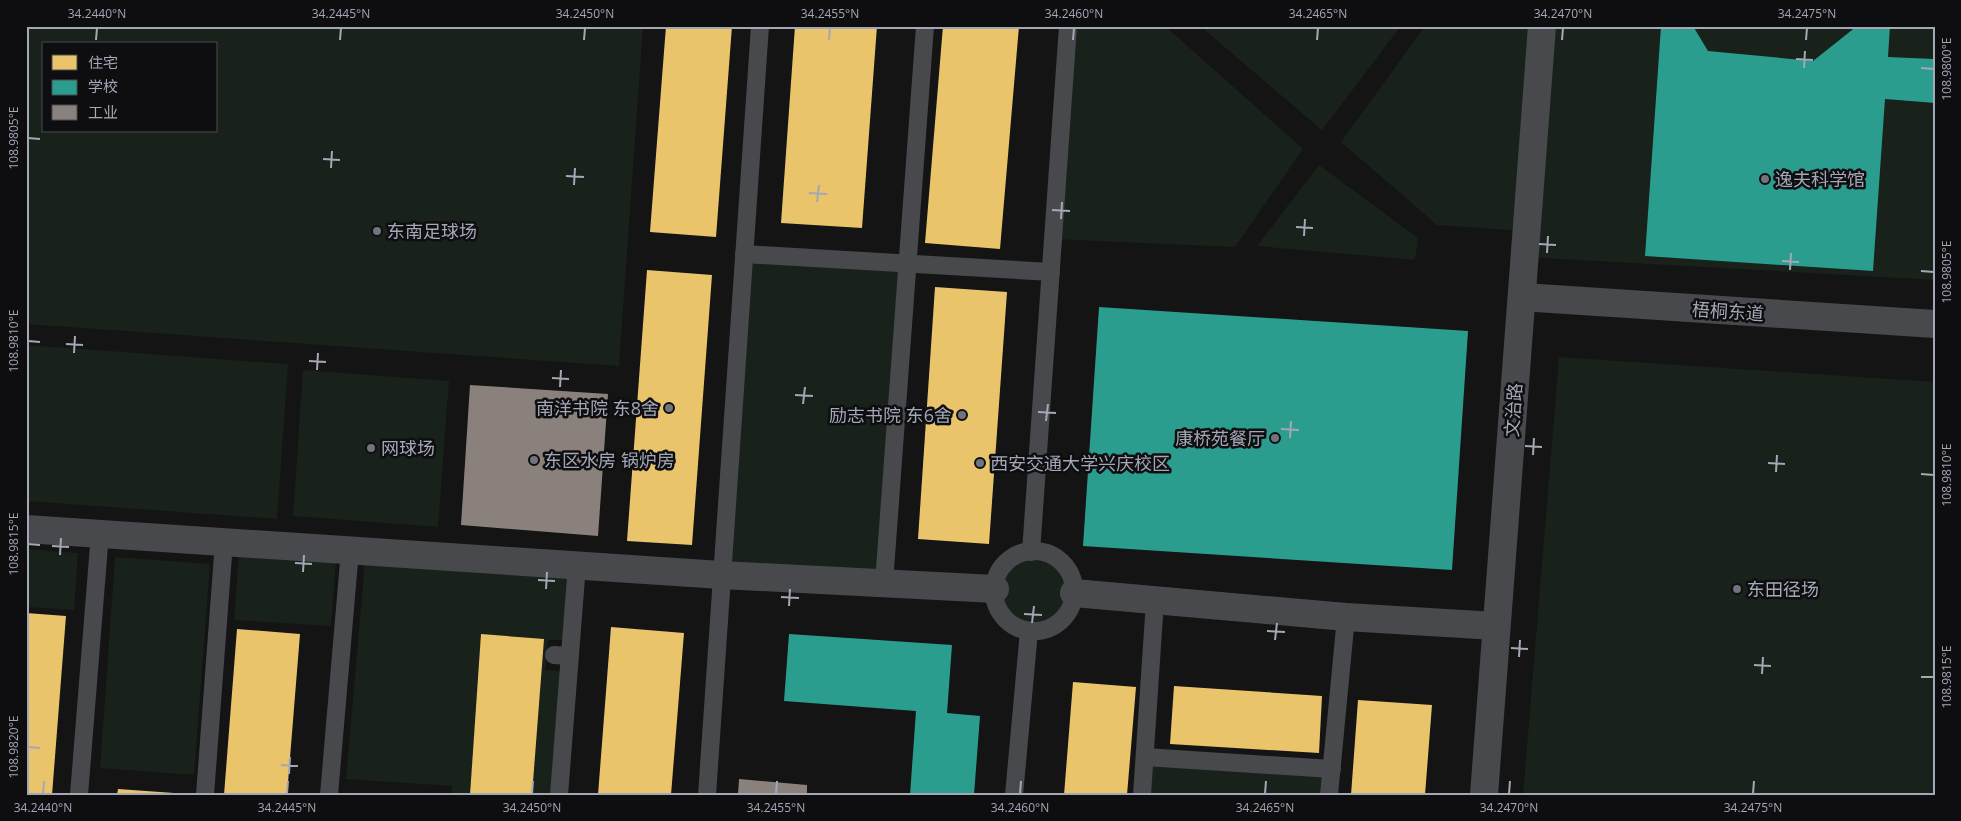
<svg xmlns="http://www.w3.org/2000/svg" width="1961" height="821" viewBox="0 0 1961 821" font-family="'Open Sans','Noto Sans SC',sans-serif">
	<rect width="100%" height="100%" fill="#141414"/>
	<g fill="#19211b" fill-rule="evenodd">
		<path d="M26,26H643L619,366L26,324ZM44,44H216V131H44Z"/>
		<path d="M1065,26H1165L1303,149L1235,247L1053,239Z"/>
		<path d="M1200,26H1401L1322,130Z"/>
		<path d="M1425,26H1661L1645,256L1872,271L1885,99L1935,103V280L1525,257L1527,231L1437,225L1341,142Z"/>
		<path d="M1693,26H1857L1813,61L1708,51Z"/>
		<path d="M1890,26H1935V59L1888,57Z"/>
		<path d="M1319,165L1418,238L1415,260L1257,246Z"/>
		<path d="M744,254L907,264L884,583L721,575Z"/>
		<path d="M26,345L288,364L277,519L26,501Z"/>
		<path d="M1559,357L1935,382V795H1523Z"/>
		<path d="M303,370L449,381L438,527L293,516Z"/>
		<path d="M26,549L78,553L74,610L26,607Z"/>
		<path d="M366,551L577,565L571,640H548L545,670L568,672L559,795H452V786L346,779Z"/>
		<circle cx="1034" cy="591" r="39"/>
		<path d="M239,554L336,561L331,626L234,620Z"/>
		<path d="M115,557L210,564L194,775L100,768Z"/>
		<path d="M1145,757L1332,769L1329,795H1142Z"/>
	</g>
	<g fill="#e9c46a">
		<path d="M666,26H732L716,237L650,232Z"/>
		<path d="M795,26H877L862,228L781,223Z"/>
		<path d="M943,26H1019L1000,249L925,243Z"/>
		<path d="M647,270L712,275L692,545L627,541Z"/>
		<path d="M935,287L1007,292L989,544L918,539Z"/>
		<path d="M26,613L66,616L52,795H26Z"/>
		<path d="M611,627L684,633L671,795H598Z"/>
		<path d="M237,629L300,634L287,795H224Z"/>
		<path d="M481,634L544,639L532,795H470Z"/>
		<path d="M1073,682L1136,687L1127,795H1064Z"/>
		<path d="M1174,686L1322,696L1319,753L1170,744Z"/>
		<path d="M1358,700L1432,705L1425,795H1351Z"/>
		<path d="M118,789L174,793L173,795H117Z"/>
	</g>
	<g fill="#2a9d8f">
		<path d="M1661,26H1693L1708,51L1813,61L1857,26H1890L1888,57L1935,59V103L1885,99L1873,271L1645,256Z"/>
		<path d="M1099,307L1468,331L1452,570L1083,546Z"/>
		<path d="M789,634L952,645L947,713L980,716L974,795H910L916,711L784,701Z"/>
	</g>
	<g fill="#8a817c">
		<path d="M470,385L608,394L598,536L461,525Z"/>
		<path d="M739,779L807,785V795H738Z"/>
	</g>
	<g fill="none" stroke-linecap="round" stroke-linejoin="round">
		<g stroke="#47494d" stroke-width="18">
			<path d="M744,254L1051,272"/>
			<circle cx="1034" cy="591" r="40"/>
			<path d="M1031,552L1068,26"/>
			<path d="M884,583L925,26"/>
			<path d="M554,655L569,656"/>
			<path d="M1145,757L1332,769"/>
			<path d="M79,795L100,533"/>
			<path d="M205,795L224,542"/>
			<path d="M329,795L350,550"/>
			<path d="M559,795L577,565"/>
			<path d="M707,795L760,26"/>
			<path d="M1014,795L1029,631"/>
			<path d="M1142,795L1155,601"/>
			<path d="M1329,795L1346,617"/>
		</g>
		<g stroke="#47494d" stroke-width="28">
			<path d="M1522,297L1935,324"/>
			<path d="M26,529L721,575L995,589"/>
			<path d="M1074,593L1346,617L1496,626"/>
			<path d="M1484,795L1542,26"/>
		</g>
	</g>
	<path fill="none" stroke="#a3a7b6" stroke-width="2" d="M96,40L97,28M340,40L341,28M584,40L585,28M829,40L830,28M1073,40L1074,28M1317,40L1318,28M1562,40L1563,28M1806,40L1807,28M1796,59L1813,60M1804,68L1805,51M1921,68L1934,69M28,138L40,139M323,159L340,160M331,168L332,151M566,176L584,177M574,185L575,168M809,193L827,194M817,202L819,185M1052,210L1070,211M1061,219L1062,202M1296,227L1313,228M1304,236L1305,219M1539,244L1556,245M1547,253L1548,236M1782,261L1799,262M1790,270L1791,253M1921,271L1934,272M28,341L40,342M66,344L83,345M74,353L75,336M309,361L326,362M317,370L318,353M552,378L569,379M560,387L561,370M795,395L813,396M803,404L805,387M1038,412L1056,413M1046,421L1048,404M1281,429L1299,430M1290,438L1291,421M1525,446L1542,447M1533,455L1534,438M1768,463L1785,464M1776,472L1777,455M1921,474L1934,475M28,544L40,545M52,546L69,547M60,555L61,538M295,563L312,564M303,572L304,555M538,580L555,581M546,589L547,572M781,597L799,598M789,606L790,589M1024,614L1042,615M1032,623L1034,606M1267,631L1285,632M1275,640L1277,623M1511,648L1528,649M1519,657L1520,640M1754,665L1771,666M1762,674L1763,657M1921,677H1934M28,747L40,748M281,765L298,766M289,774L290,757M43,794L44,781M287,794L288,781M532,794L533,781M776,794L777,781M1020,794L1021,781M1265,794L1266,781M1509,794L1510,781M1753,794L1754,781"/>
	<g fill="#71747d" stroke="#0e0e10" stroke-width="2">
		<circle cx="1765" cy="179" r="5"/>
		<circle cx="377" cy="231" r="5"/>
		<circle cx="669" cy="408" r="5"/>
		<circle cx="962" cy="415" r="5"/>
		<circle cx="1275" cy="438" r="5"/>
		<circle cx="371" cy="448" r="5"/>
		<circle cx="534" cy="460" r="5"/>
		<circle cx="980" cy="463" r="5"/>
		<circle cx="1737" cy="589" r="5"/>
	</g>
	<g text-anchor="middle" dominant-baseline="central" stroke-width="5" stroke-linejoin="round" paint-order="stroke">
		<g font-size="18" fill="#a3a7b6" stroke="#0e0e10" text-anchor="start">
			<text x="1775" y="179">逸夫科学馆</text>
			<text x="387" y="231">东南足球场</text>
			<text x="659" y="408" text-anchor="end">南洋书院 东8舍</text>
			<text x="952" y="415" text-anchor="end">励志书院 东6舍</text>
			<text x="1265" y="438" text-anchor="end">康桥苑餐厅</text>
			<text x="381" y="448">网球场</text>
			<text x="544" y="460">东区水房 锅炉房</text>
			<text x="990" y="463">西安交通大学兴庆校区</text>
			<text x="1747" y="589">东田径场</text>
		</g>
		<g font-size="18" fill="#a3a7b6" stroke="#0e0e10">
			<text transform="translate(1728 311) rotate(4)">梧桐东道</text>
			<text transform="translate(1513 410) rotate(-86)">文治路</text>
		</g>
	</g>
	<rect width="1961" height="821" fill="none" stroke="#0e0e10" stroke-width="55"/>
	<rect x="42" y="42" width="175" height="90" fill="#0e0e10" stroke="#4a4b52"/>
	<rect x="52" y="55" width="25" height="15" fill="#e9c46a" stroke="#4a4b52"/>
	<text x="88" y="68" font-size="15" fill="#a3a7b6">住宅</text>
	<rect x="52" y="80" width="25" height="15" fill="#2a9d8f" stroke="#4a4b52"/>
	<text x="88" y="92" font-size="15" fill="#a3a7b6">学校</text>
	<rect x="52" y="105" width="25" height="15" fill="#8a817c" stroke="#4a4b52"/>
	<text x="88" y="118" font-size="15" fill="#a3a7b6">工业</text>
	<rect x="28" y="28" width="1906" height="766" fill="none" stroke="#a3a7b6" stroke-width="2"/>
	<g font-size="12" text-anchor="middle" fill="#a3a7b6">
		<text x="97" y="18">34.2440°N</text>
		<text x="341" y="18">34.2445°N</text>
		<text x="585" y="18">34.2450°N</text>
		<text x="830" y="18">34.2455°N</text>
		<text x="1074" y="18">34.2460°N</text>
		<text x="1318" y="18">34.2465°N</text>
		<text x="1563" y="18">34.2470°N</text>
		<text x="1807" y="18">34.2475°N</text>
		<text transform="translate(1947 69) rotate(-90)" y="4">108.9800°E</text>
		<text transform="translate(14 138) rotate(-90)" y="4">108.9805°E</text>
		<text transform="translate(1947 272) rotate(-90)" y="4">108.9805°E</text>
		<text transform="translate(14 341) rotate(-90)" y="4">108.9810°E</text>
		<text transform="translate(1947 475) rotate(-90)" y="4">108.9810°E</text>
		<text transform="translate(14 544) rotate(-90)" y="4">108.9815°E</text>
		<text transform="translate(1947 677) rotate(-90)" y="4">108.9815°E</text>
		<text transform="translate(14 747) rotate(-90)" y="4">108.9820°E</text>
		<text x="43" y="812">34.2440°N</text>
		<text x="287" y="812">34.2445°N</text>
		<text x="532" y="812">34.2450°N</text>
		<text x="776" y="812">34.2455°N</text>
		<text x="1020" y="812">34.2460°N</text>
		<text x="1265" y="812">34.2465°N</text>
		<text x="1509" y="812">34.2470°N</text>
		<text x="1753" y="812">34.2475°N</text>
	</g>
</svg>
